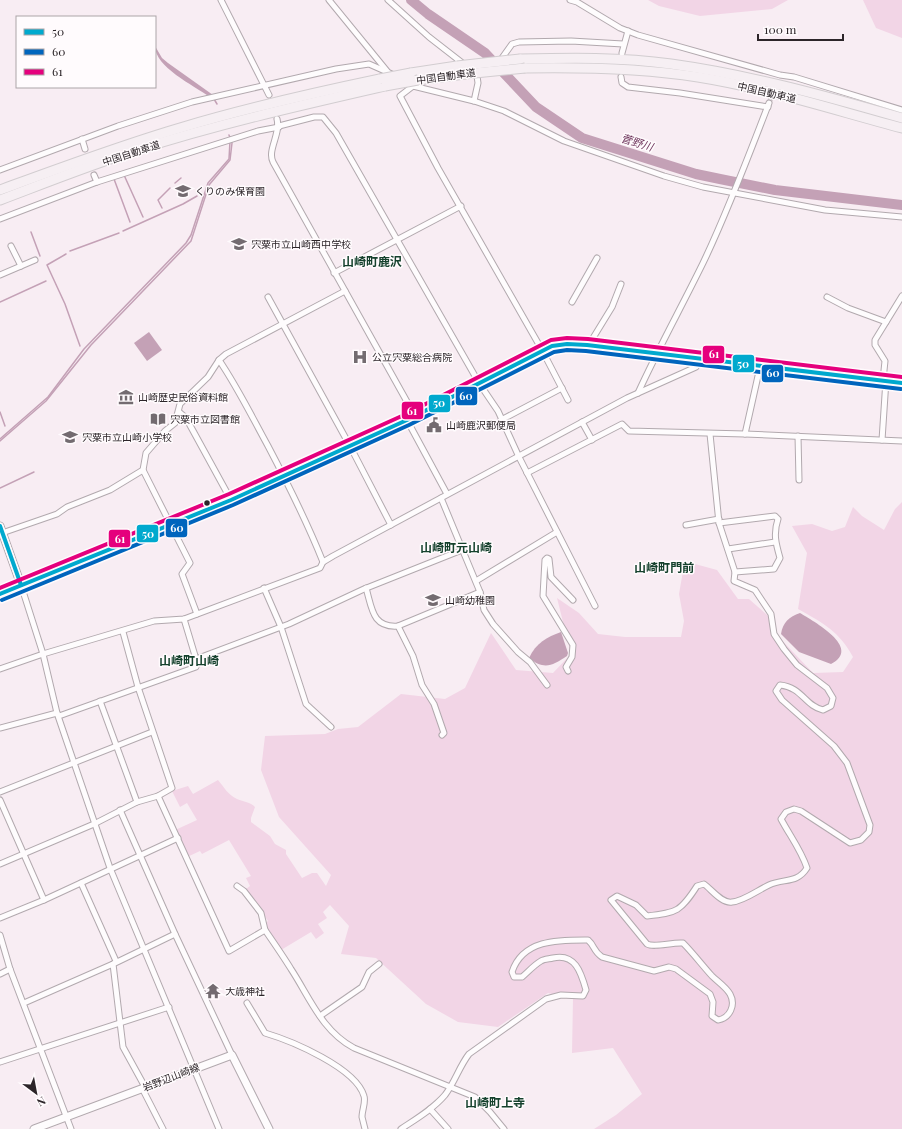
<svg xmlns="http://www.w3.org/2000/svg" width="902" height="1129" viewBox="0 0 902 1129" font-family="'Playfair Display','Noto Sans JP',serif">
	<rect width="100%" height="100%" fill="#f8edf3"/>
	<g fill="#f2d5e6">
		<path d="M648,0H788L772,9L700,16L659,6Z"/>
		<path d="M863,0H902V38L876,28Z"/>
		<path d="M902,502V1129H594L616,1115L642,1094L613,1048L572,1053L573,999L548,993L498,1027L458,1022L426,1004L376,958L341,954L349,926L330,905L323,912L327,918L318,924L324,933L316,939L311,932L281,950L264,924L268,921L246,889L250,886L246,878L251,876L229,840L202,854L200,851L185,858L173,831L197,820L187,803L180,807L172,791L188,786L193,794L218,780C224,787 228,795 237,799C244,802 250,802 255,807L251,818V822L270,836L275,844L286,850V854L302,878L312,873H317L326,886L331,875L279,817L261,770L265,736L325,734L338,729L358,727L401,694L445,699L465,688L491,633L516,670L553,673L571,654L557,598L579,613L598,634L625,637H681L684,621L679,594L683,571L695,564L717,570L738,599H749L774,621L772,630L813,673L843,672L853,657C839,631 823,623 798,609L807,553L792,526L812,524L832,531L845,527L853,507L862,516L884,530L895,509Z"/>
	</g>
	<g fill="#c4a1b6">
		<path d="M155,46L162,58L168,63L213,95L210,97C193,85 155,67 155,46Z"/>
		<path d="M149,332L162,350L147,361L134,343Z"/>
		<path d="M800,613C813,621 863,648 831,664L799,652L781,634C783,622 789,617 800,613Z"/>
		<path d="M561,632L568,653L567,656C552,666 544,670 529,658C536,643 547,637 561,632Z"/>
	</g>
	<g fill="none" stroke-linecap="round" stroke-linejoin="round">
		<g stroke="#c4a1b6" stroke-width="1.5">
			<path d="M214,99L217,104"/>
			<path d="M124,175L143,217"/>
			<path d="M114,179L130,222"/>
			<path d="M175,183L181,178"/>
			<path d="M162,208L158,200L170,188"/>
			<path d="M123,231L183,204L197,196"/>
			<path d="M31,232L40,256"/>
			<path d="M70,251L119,233"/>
			<path d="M66,254L47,265L65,304L80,346"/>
			<path d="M0,302L46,281"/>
			<path d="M0,412L5,426"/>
			<path d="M0,439L48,397L84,349L186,243L191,235L208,183L229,159L230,141"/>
			<path d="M0,441L46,401L91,345L191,241L209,185L230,160L232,143L229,135"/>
			<path d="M0,488L34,472"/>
		</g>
		<path stroke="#c4a1b6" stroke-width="10" d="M411,0L428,14L485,53L536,107L582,138L696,174L720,179L775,190L902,205"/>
		<path stroke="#cfc5cb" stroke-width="5" stroke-dasharray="5 2.5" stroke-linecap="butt" d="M769,103L778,80"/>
		<g stroke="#b2a9ae" stroke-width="7">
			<g id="street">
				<path d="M221,0L269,95"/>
				<path d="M329,0L387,71"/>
				<path d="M388,0L429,37L465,65"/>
				<path d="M570,0L577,2L620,28L638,35L780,75L794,77L902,110"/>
				<path d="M622,53L628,31"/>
				<path d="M502,58L512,44L519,42L571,41L623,44"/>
				<path d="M621,77L622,83L628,87L680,93L768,107"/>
				<path d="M406,82L413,86L474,101L504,111L564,141L664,176L703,187L825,210L902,217"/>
				<path d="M413,86L400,96L438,168L542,350L568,400"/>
				<path d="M474,101L478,83L477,76L474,73"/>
				<path d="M277,119C281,134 267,150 273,162L415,416"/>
				<path d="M279,126L314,117H323L336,133L479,383L498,411L519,457L595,606"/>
				<path d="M82,139L85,149"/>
				<path d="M0,170L118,126L192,102L336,69L369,64L394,75"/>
				<path d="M94,175L97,182"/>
				<path d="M0,219L97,182L258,131L279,127"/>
				<path d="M11,246L21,266"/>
				<path d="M334,273L461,206"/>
				<path d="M0,275L35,260"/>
				<path d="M268,297L350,446L391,525"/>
				<path d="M827,297L848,308L886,322"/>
				<path d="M572,302L597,258"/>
				<path d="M593,346V338L612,307L621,284"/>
				<path d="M219,360C238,388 252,417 268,446C288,484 307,522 323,562"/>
				<path d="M883,380L885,361L875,345V340L902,296"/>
				<path d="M638,393C658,349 682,306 703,263C728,211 748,157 769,103"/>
				<path d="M179,412L186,418L231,500"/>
				<path d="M407,420L447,494"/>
				<path d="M501,420L562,388"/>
				<path d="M582,422L592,440"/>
				<path d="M745,434L760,367"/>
				<path d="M798,436L799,480"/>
				<path d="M882,440L886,380"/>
				<path d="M527,473L622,424L629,431L745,434L902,441"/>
				<path d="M441,498L480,592L484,610L493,624L518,652L530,662L547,685"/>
				<path d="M719,523L775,516L778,519C773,534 776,544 780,558L774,569L735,572"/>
				<path d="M686,525L719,519"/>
				<path d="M2,533L57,514L67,507L110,490L143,470"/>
				<path d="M728,549L775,542"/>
				<path d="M476,581L557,532"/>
				<path d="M21,585L43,654L57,713L110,868L219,1129"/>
				<path d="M264,588L281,627L306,704L331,727"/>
				<path d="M366,588C372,608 372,628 398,626L480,592"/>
				<path d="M197,614L182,574L190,563L143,470L146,453L165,431L175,423L180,404L208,377L219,360L226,354L345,291"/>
				<path d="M184,619L196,659"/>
				<path d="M398,626L413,656L422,685L434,704L444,733L442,735"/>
				<path d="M0,669L43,654L154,621L184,619L320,568L323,562L333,556L627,398L696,367L701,360"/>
				<path d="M568,671L566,667L572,657L573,645L543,596L545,560L547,558L549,559L551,577L573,600"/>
				<path d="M100,701L137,802"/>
				<path d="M59,716L196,667V659L289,624L364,589L462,550"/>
				<path d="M0,728L57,713"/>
				<path d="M0,792L152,732"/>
				<path d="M158,796L229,951L265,930C274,943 283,956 291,969C310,998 322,1031 354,1048L475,1097L490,1112L504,1129"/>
				<path d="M0,800L44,900"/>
				<path d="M120,810L175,934L232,1055"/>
				<path d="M0,864L94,824L137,802L158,796L172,788L138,687L123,632"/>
				<path d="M81,883L116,961"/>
				<path d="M237,886L244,891L261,913L265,930"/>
				<path d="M0,918L44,900L178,838"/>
				<path d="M0,935L10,969L71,1129"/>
				<path d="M113,964L123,1047L145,1087"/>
				<path d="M0,974L10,969"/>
				<path d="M24,1003L113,964L175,934"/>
				<path d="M247,1003L265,1033C292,1041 356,1068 364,1096C366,1102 362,1110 362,1117C363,1121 364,1125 365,1129"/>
				<path d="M320,1016L362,987L369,972L379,964"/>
				<path d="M0,1062L169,1007"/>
				<path d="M142,1088L163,1129"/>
				<path d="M430,1109L448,1129"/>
				<path d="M401,1129C416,1119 433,1109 445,1095C455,1082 459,1067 469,1054L546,999L561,995L583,996L586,990C581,972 575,953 553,958C549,959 544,959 541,961C534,965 528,972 522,977H514L512,972C523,939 559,940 588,940C595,946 593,951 602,957L654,971L669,967L676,969L710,994L713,1002L712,1016L718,1020C730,1018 736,1005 730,994C726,987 717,981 712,976C702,965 693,953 683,943C672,942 654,948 647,944L611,900L617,896L636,905L647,916C677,913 681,911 697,886L704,884C711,889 722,904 732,902C744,901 758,890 769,885C784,878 797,884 807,868C801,850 790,836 781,819L786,812L794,809L801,811L850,843L861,840L869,832L870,825L847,763L834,746L782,700L776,691L780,685C802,687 805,706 823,710L831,706L833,698L827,688L797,665L784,649L774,634L771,614L755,590L734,581L735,572L719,523L710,434"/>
			</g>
		</g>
		<g stroke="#b2a9ae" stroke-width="9">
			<g id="secondary">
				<path d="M0,526L21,585"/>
				<path d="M34,1129L232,1055L269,1129"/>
			</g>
		</g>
		<g stroke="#d2cdd0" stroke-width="10">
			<path id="primary" d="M0,594L231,500L407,420L552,346L567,344L587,345L701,360L902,383"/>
		</g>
		<g stroke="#d2cdd0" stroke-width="11">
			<g id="highway">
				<path d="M520,59C570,58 621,57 671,64C750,75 826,96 902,118"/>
				<path d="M525,68C583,67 641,68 698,77C767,88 834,110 902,128"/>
				<path d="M411,73L457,66"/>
				<path d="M418,80L465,74"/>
				<path d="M0,190C60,168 119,146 180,128C246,108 313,93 380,79"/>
				<path d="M0,200C45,183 90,165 137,150C218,124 302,105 385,86"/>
			</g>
		</g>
		<use href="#street" stroke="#fefcfd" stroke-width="5"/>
		<use href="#secondary" stroke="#fefcfd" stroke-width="7"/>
		<use href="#primary" stroke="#f9f4f7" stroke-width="8"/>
		<use href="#highway" stroke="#f6eff3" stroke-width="9"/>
		<g stroke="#d2cdd0" stroke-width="11" stroke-linecap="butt">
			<g id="highway-bridge">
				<path d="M457,66L520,59"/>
				<path d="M465,74L525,68"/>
				<path d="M380,79L411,73"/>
				<path d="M385,86L418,80"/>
			</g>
		</g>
		<use href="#highway-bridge" stroke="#f6eff3" stroke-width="9"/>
		<g stroke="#fffbfd" stroke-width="7">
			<g id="bus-1">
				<path d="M0,526L21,585"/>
				<path d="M0,594L231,500L407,420L552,346L567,344L587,345L902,383"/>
			</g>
		</g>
		<g stroke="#fffbfd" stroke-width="7">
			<path id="bus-2" d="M2,600L233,505L409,425L554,352L567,350L586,351L901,389"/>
		</g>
		<g stroke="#fffbfd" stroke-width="7">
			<path id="bus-3" d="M0,588L229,494L404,415L551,340L567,338L588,339L902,377"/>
		</g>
		<use href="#bus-1" stroke="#00a9ce" stroke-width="4"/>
		<use href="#bus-2" stroke="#0065bd" stroke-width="4"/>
		<use href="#bus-3" stroke="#e5007d" stroke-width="4"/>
	</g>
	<defs>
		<g id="school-bare" transform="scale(1.2)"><path d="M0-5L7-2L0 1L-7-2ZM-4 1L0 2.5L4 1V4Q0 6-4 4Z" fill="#736b70" stroke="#fffbfd" stroke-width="2.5" paint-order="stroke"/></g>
		<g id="hospital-bare" transform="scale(1.2)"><path d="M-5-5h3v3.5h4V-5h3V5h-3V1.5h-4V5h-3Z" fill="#736b70" stroke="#fffbfd" stroke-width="2.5" paint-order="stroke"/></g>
		<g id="museum-bare" transform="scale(1.2)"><path d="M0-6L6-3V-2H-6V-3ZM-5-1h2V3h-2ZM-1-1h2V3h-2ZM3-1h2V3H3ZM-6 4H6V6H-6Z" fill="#736b70" stroke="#fffbfd" stroke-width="2.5" paint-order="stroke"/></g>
		<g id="library-bare" transform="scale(1.2)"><path d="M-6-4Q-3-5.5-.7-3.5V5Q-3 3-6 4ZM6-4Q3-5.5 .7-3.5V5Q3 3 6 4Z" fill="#736b70" stroke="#fffbfd" stroke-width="2.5" paint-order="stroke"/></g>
		<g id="civic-bare" transform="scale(1.2)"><path d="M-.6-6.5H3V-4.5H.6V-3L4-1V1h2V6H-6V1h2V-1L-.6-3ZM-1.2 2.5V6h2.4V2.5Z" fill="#736b70" stroke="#fffbfd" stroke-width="2.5" paint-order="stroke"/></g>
		<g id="temple-bare" transform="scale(1.2)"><path d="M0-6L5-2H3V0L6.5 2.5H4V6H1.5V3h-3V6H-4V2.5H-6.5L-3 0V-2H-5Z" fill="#736b70" stroke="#fffbfd" stroke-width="2.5" paint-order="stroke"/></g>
	</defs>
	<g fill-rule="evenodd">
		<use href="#school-bare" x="183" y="191"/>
		<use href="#school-bare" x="239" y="244"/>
		<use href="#hospital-bare" x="360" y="357"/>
		<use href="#museum-bare" x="126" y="397"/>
		<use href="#library-bare" x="158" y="419"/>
		<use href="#civic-bare" x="434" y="425"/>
		<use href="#school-bare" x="70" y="437"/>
		<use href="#school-bare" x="433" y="600"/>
		<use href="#temple-bare" x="213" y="991"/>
	</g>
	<circle fill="#2c2529" stroke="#fffbfd" stroke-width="1.5" cx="207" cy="503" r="3.5"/>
	<g text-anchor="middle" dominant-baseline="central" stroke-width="3" stroke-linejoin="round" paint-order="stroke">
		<g font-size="10" fill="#2c2529" stroke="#fffbfd">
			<text transform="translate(446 76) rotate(-8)">中国自動車道</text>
			<text transform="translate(767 92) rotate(13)">中国自動車道</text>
			<text transform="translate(131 153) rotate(-18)">中国自動車道</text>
			<text transform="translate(171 1077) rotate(-21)">岩野辺山崎線</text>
		</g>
		<g font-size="10" fill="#2c2529" stroke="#fffbfd" text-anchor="start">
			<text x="195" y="191">くりのみ保育園</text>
			<text x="251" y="244">宍粟市立山崎西中学校</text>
			<text x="372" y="357">公立宍粟総合病院</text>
			<text x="138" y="397">山崎歴史民俗資料館</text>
			<text x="170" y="419">宍粟市立図書館</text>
			<text x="446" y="425">山崎鹿沢郵便局</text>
			<text x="82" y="437">宍粟市立山崎小学校</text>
			<text x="445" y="600">山崎幼稚園</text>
			<text x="225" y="991">大歳神社</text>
		</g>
		<g font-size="11" font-style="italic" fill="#6e345b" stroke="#fffbfd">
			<text transform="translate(637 142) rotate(17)">菅野川</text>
		</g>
		<g font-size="12" font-weight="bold" fill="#15412d" stroke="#fffbfd">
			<text x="372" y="261">山崎町鹿沢</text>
			<text x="456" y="547">山崎町元山崎</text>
			<text x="664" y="567">山崎町門前</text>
			<text x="189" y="660">山崎町山崎</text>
			<text x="495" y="1102">山崎町上寺</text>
		</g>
	</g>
	<g stroke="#fffbfd" stroke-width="1.5">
		<rect x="702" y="345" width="23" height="19" rx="4" fill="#e5007d"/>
		<rect x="732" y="354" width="23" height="19" rx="4" fill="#00a9ce"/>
		<rect x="761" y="364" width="23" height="19" rx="4" fill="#0065bd"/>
		<rect x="455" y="386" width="23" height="20" rx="4" fill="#0065bd"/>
		<rect x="428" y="394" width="23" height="19" rx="4" fill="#00a9ce"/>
		<rect x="401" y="401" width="23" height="19" rx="4" fill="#e5007d"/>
		<rect x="165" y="518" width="23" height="20" rx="4" fill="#0065bd"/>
		<rect x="136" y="524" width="23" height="19" rx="4" fill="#00a9ce"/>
		<rect x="108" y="529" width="23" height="19" rx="4" fill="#e5007d"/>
	</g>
	<g font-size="11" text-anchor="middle" font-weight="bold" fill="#fff">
		<text x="714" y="358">61</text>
		<text x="743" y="368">50</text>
		<text x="773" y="377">60</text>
		<text x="466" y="400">60</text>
		<text x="439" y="407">50</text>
		<text x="412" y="415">61</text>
		<text x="177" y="532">60</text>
		<text x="148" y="538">50</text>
		<text x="120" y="543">61</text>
	</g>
	<rect x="16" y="16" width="140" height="72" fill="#fffbfd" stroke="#aba5a8"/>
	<rect x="24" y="29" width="20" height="6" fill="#00a9ce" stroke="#aba5a8"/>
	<text x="52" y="36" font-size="12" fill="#2c2529">50</text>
	<rect x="24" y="49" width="20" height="6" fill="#0065bd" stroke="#aba5a8"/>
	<text x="52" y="56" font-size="12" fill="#2c2529">60</text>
	<rect x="24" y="69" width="20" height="6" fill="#e5007d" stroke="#aba5a8"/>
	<text x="52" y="76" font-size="12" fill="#2c2529">61</text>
	<g transform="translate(36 1093) rotate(148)" stroke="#fffbfd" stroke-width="3" paint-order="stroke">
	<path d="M0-3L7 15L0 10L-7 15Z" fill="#2c2529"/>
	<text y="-6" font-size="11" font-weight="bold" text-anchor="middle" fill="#2c2529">N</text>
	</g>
	<path d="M758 34v6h85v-6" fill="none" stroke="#2c2529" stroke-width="2"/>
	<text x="764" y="34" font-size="12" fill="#2c2529" stroke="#fffbfd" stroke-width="3" paint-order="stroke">100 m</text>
</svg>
